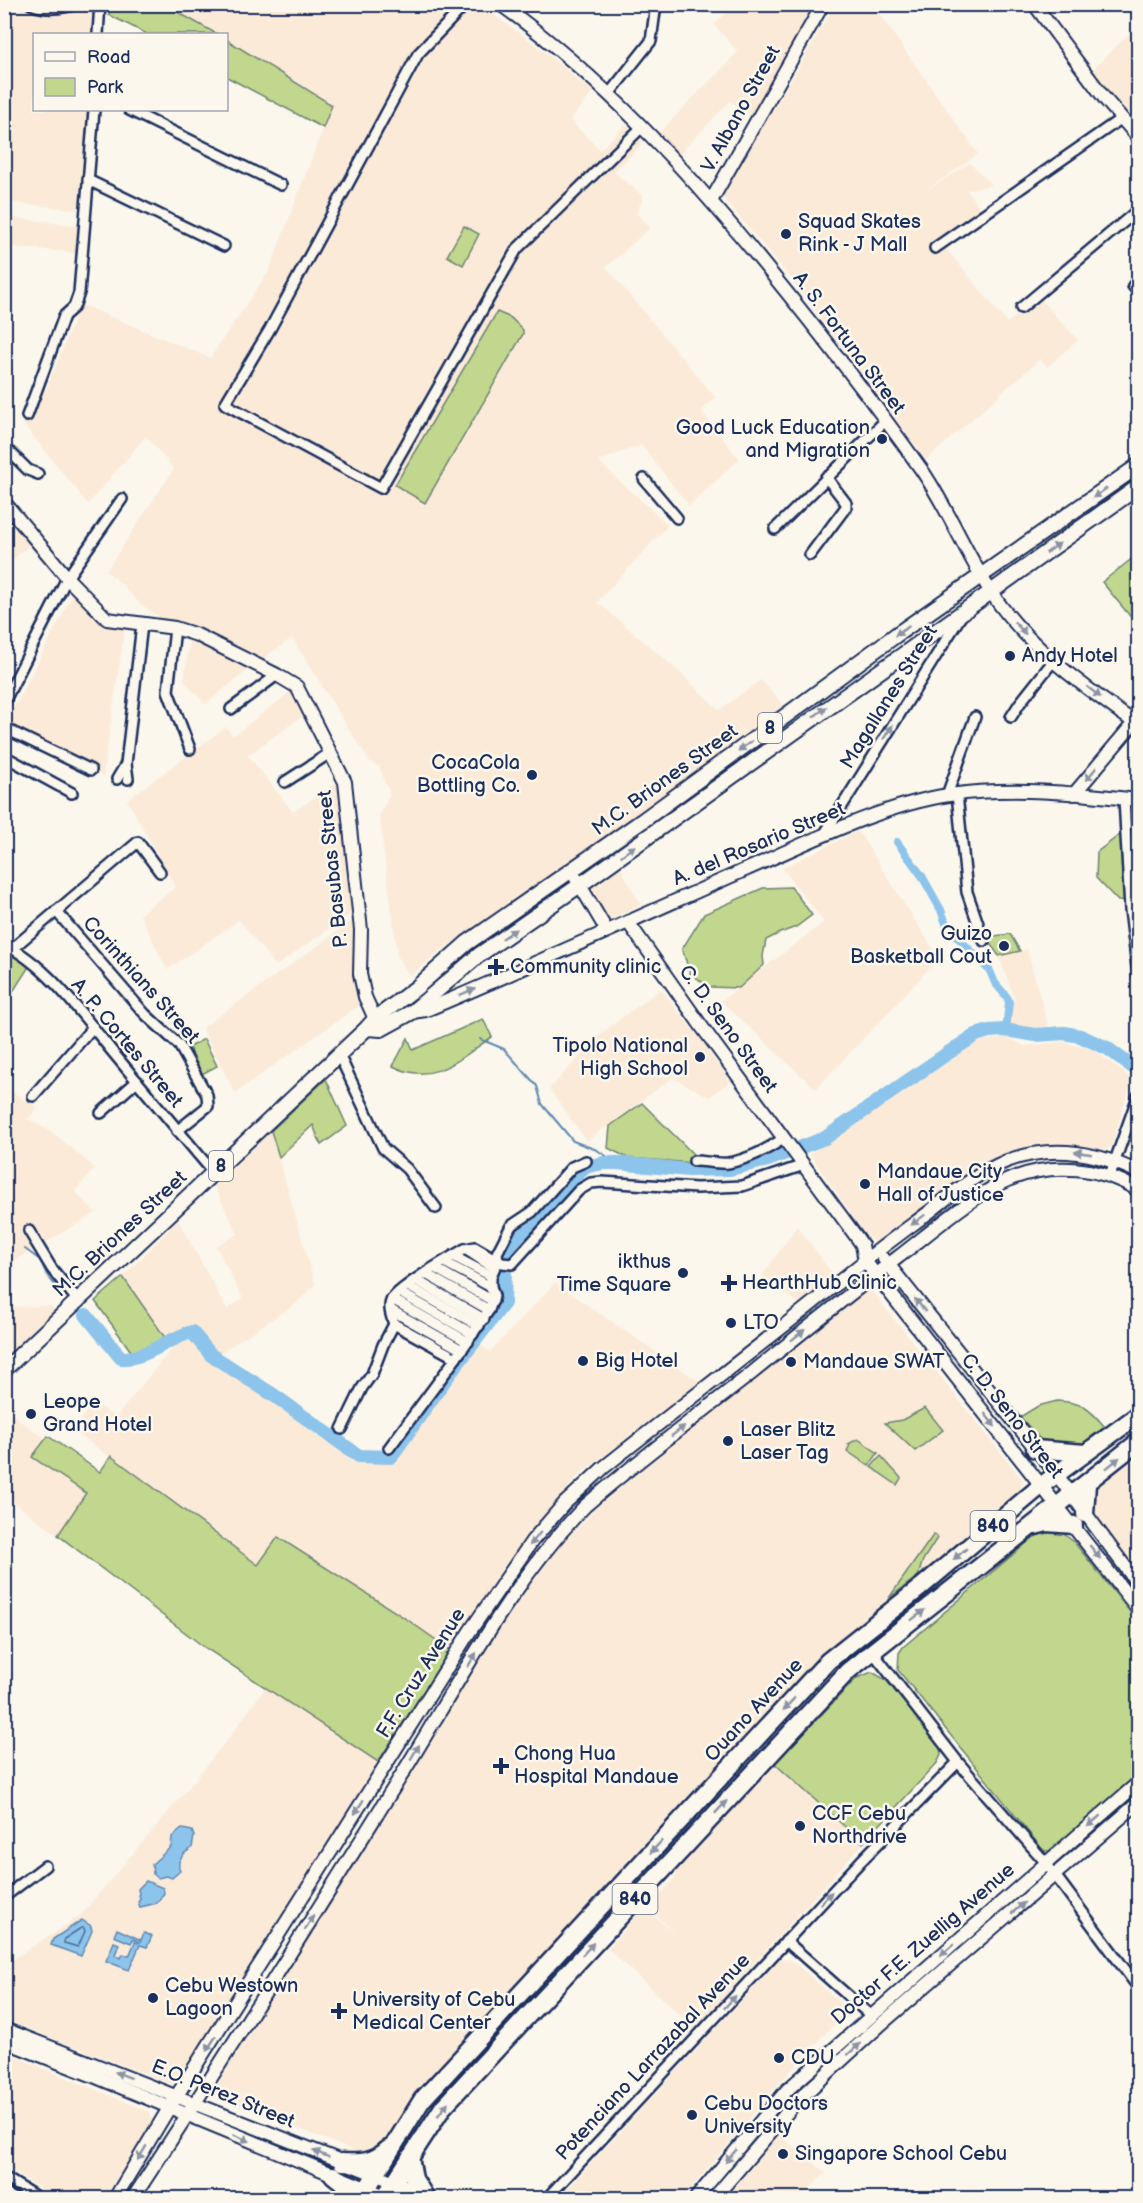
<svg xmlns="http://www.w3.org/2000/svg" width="1143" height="2203" viewBox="0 0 1143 2203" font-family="'Balsamiq Sans',sans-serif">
	<rect width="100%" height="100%" fill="#fbf7ec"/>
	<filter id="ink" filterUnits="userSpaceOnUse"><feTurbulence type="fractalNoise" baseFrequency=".0167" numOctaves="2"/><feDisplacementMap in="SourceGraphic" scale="12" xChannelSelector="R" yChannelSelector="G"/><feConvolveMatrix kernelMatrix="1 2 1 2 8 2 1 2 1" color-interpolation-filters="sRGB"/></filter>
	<g filter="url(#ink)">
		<g fill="#fbead8">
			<path d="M5,5H22L54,15L91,6L96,12L94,34H34V110H91L82,210L5,202Z"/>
			<path d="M165,5H479L535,44L593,92L570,120L600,150L626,124L643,143L614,172L644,197L636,213L650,228L606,267L716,398L701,411L739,459L689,506L641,445L598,461L668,525L597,602L675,668L719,710L761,680L787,709L750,736L730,719L748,737L436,954L410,976L398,958L379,815L390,795L379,767L369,761L292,638L260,661L197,630L164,620L140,604L122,584L106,571L174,469L146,436L88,504L23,424L48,386L80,304L210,358L269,271L332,105L227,40L226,34H217Z"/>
			<path d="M734,5H817L751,116L730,101L676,158L655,137L738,52L714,25Z"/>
			<path d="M834,5H873L978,154L921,194L970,163L992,185L967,190L983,213L941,242L1007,323L1037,300L1042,301L1078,340L1047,367L1040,359L926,460L788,275L718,192L767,106L774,109L829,15L828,11Z"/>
			<path d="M1138,25V110L1131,118L1092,70Z"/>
			<path d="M5,217L80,226L78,253L5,246Z"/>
			<path d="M7,518L30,544L5,567L4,520Z"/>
			<path d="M73,594L94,617L110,625L125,626L103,776L55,749L5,726Z"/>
			<path d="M190,636L252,667L205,704L184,680Z"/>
			<path d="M293,690L307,713L248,755L293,812L341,780L356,910L276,966L239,920L167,970L140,914L176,887L127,800L226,727L233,736Z"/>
			<path d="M858,831L939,958L816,1089L721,1001L824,922L782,868Z"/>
			<path d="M619,865L641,905L606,922L587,888Z"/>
			<path d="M355,919L364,1002L235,1093L202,1028Z"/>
			<path d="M1027,949L1049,1030L1036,1036L1010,1026L1014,997L999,957Z"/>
			<path d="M661,989L697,1035L675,1076L587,1141L549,1089L604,1031Z"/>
			<path d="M698,1035L730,1082L709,1097L675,1079Z"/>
			<path d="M1006,1037L1025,1046L1062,1042L1094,1050L1132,1079L1111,1147L1103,1150L1085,1145L1045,1144L1011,1152L976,1172L880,1244L874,1243L861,1229L810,1154L977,1042Z"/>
			<path d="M4,1088L38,1107L28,1119L52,1132L95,1168L75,1191L96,1213L5,1266Z"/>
			<path d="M271,1131L315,1285L293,1306L213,1357L356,1458L391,1459L479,1344L490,1352L555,1283L700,1382L580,1474L504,1566L450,1650L408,1620L277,1537L258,1565L73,1430L93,1403L116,1417L182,1336L210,1355L189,1328L166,1339L123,1277L178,1220L227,1309L243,1299L216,1246L238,1234L214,1186Z"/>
			<path d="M797,1226L835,1277L800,1304L761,1278Z"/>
			<path d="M870,1289L1022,1479L1020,1492L823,1657L548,1950L416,2099L372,2158L211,2094L399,1793L403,1779L462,1683L474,1671L491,1639L539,1566L599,1505L704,1419Z"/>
			<path d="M4,1299L10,1307L50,1306L54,1310L5,1357Z"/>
			<path d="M4,1409L46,1439L32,1457L86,1493L58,1535L5,1496Z"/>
			<path d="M1138,1454V1570L1113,1540L1091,1505L1094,1489Z"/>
			<path d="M265,1688L378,1762L177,2086L5,2020L4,1965L80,1916L186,1791L231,1735Z"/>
			<path d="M774,1763L863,1843L695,2029L608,1949L643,1907L675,1933L649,1909L677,1875L674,1872Z"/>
			<path d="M780,1959L791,1960L848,2009L776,2087L683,2198H559Z"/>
			<path d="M4,2052L150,2112L153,2126L104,2198H56L5,2167Z"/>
			<path d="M779,2135L826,2173L799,2198H726Z"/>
		</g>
		<g fill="#c1d78d" stroke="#6e8376" stroke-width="1.5">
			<path d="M110,5H165L217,34H147L109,15Z"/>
			<path d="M227,40L332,105L323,128L227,77Z"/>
			<path d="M464,226L479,234L463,265L447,256Z"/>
			<path d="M497,312L511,318L523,330V334L425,503L395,485Z"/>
			<path d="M1138,554V626L1102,582Z"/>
			<path d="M1138,821V902L1118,901L1096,878L1097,852Z"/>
			<path d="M791,887L812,915L796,927L780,933L766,940L763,956L764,965L739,988L709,987L690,973L682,949L704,914L763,888Z"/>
			<path d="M1010,934L1020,951L999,956L985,937Z"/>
			<path d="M5,950L30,965L5,1004Z"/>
			<path d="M483,1019L492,1037C460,1058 433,1087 393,1066L408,1038L413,1050Z"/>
			<path d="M204,1039L217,1066L202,1074L189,1047Z"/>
			<path d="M326,1079L347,1126L321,1145L313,1125L279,1157L271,1131Z"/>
			<path d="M642,1103L695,1156L694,1163L628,1158L608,1148L610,1126Z"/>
			<path d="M123,1277L166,1339L133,1354L95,1301Z"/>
			<path d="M1057,1401C1082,1402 1089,1408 1105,1427L1080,1445L1041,1440L1020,1417L1038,1406Z"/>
			<path d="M925,1408L943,1430L915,1451L885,1423L902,1420Z"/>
			<path d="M48,1436L100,1472L111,1456L258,1565L278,1537L408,1620L450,1650L378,1762L204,1647L58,1535L86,1493L32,1457Z"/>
			<path d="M858,1439L878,1453L869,1466L847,1451L850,1445L848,1444Z"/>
			<path d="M881,1456L901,1478L897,1485L871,1467Z"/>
			<path d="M1049,1531H1060L1074,1542L1138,1622V1779L1053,1852L1043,1850L898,1670L899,1653L903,1647L1034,1537Z"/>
			<path d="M934,1534L937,1538L923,1560L918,1576L889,1598Z"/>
			<path d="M872,1672L886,1680L940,1747L941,1755L937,1763L863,1843L774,1763L857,1678Z"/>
		</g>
		<g fill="#8dc4eb" stroke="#5f88b3" stroke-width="1.5">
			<path d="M182,1829L192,1831L194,1836L192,1848C183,1853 176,1861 180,1871L172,1878L166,1876L158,1878L153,1874L152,1864L171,1847L172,1837Z"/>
			<path d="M146,1881L163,1888L164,1893L157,1903L140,1907L138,1902L140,1899L138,1889Z"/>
			<path d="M82,1920L91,1926L92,1931L81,1956L51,1945L53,1939Z"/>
			<path d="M117,1929L141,1940L144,1933L152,1936L147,1947L140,1945L129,1970L106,1961L114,1942L119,1944L115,1955L121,1958L123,1954L129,1956L135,1942L138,1943L140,1942L133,1939L131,1943L114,1936Z"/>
		</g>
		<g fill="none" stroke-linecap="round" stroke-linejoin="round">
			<path stroke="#496b96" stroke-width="1.5" d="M81,1928H84L85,1931L78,1947L64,1943V1939Z"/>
			<g stroke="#5f88b3" stroke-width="2">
				<path d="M480,1039L504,1049L537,1086L542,1104L573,1141L597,1150L617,1163"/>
				<path d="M25,1249L40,1260L47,1275L62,1294"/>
			</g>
			<path stroke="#8dc4eb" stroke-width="8" d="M897,842L922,876L941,910L947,926L990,971L995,983L1007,997L1009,1002L1006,1030"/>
			<path stroke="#8dc4eb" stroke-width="14" d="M86,1315L121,1358C145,1360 168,1338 192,1332L211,1355L275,1396L359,1456L391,1457L445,1380L504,1303L505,1269L511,1248L584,1167L604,1163H617L689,1170L730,1169L768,1160L825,1138L948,1053L976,1035L989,1031L1004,1030L1036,1035L1064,1033L1080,1036L1107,1048L1138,1071"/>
			<g stroke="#1b2f5e" stroke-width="14">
				<g id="street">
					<path d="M31,4C47,11 62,8 78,4"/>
					<path d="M465,5L418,54L270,329L225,404L381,488L517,249L642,127"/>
					<path d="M98,34L100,4"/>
					<path d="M609,94L651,41L656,4"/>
					<path d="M129,110L281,185"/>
					<path d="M88,180L224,246"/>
					<path d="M935,248L1122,118"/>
					<path d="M1138,280L1133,286L1138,292"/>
					<path d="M1021,308L1138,210"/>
					<path d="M27,416L64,316L74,307L79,293L94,110"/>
					<path d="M4,456L11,453L28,470L38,474"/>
					<path d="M644,479L677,518"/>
					<path d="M775,529L885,421"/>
					<path d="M810,555L846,507V503L826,477"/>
					<path d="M175,628L168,691L190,749"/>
					<path d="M4,702L67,578L122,499"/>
					<path d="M231,709L277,675"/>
					<path d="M1011,717L1020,703L1054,660"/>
					<path d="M4,728L91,770"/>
					<path d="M4,756L72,793"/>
					<path d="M117,779L126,764"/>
					<path d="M128,779L126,764L142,624"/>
					<path d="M285,782L330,753"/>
					<path d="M957,794L967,892L984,941"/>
					<path d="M947,795L975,717"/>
					<path d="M1124,798L1130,910L1138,975"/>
					<path d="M824,835L961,616"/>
					<path d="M56,911L145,1014L179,1045L207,1095L208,1106L177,1131"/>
					<path d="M4,944C47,965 81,1013 111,1050C145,1091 179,1132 214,1173"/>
					<path d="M13,948L138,842L160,872"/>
					<path d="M339,1055L383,1148L407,1169L436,1208"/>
					<path d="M33,1096L93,1027"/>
					<path d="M101,1113L137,1081"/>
					<path d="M694,1161C705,1161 717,1164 728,1163C746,1160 769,1149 784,1138"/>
					<path d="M1110,1175L1138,1096"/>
					<path d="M29,1231L52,1269L78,1301"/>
					<path d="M465,1249L494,1268"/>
					<path d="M453,1256L491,1276"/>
					<path d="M444,1262L491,1287"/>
					<path d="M435,1268L493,1301"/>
					<path d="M426,1274L489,1310"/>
					<path d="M416,1280L484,1319"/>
					<path d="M408,1286L479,1326"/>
					<path d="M399,1292L473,1334"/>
					<path d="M392,1299L468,1342"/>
					<path d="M391,1310L462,1350"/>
					<path d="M456,1358L394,1324C392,1318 388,1308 391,1301C395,1289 451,1257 465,1249L475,1247L502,1263L512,1264L579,1190L591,1183L602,1182L697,1188L742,1186L804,1165"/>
					<path d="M342,1429L362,1388L372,1374L383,1345L394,1324"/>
					<path d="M389,1448L456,1358L489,1310L494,1296L491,1287V1276L498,1260L497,1253L511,1226L532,1212L572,1167L586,1161"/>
					<path d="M872,1651L958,1762L1046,1863L1138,1987"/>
					<path d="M4,1897L45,1866"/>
					<path d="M786,1941L871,2016"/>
					<path d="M4,2177L38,2198"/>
					<path d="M4,2193L13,2198"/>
					<path d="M547,2198L861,1861L958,1762"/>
				</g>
			</g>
			<g stroke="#1b2f5e" stroke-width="16">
				<g id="secondary">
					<path d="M500,4C602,77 688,171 767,268C820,333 872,400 921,469C948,508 965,552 991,592C1027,647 1086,688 1138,725"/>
					<path d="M1034,4L1105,99L1138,137"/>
					<path d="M711,201L823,4"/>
					<path d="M4,502L71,582L107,619L175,628L197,635L277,675L297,687L345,782L361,930L360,974L365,997L375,1019"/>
					<path d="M1074,794L1138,718"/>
					<path d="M571,870L607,931"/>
					<path d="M628,922L702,1027L858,1239L862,1245L865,1261L1138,1609"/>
					<path d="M412,1012L426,1010C533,965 639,917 745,870C807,843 882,805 949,795C1013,786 1075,793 1138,800"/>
					<path d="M884,1259L1057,1475L1138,1584"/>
					<path d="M4,2029L410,2188L423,2197"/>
					<path d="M4,2041L96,2077L390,2198"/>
					<path d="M115,2198L169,2108L470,1631L532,1541L564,1504L603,1468C687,1401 773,1336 856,1268C879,1249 904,1231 928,1213C952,1194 978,1172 1007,1161C1052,1144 1097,1152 1138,1172"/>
					<path d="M133,2198C225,2059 313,1917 401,1776C458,1684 509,1584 585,1506C639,1459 696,1417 752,1373C800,1334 848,1295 897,1258C930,1233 976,1192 1013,1178C1055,1162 1101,1167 1138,1190"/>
					<path d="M696,2198L787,2090L1138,1783"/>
					<path d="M714,2198L797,2101L879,2026L1138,1803"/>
				</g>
			</g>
			<g stroke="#1b2f5e" stroke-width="18">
				<g id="primary">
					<path d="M367,1028L381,1029L412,1012L479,955L580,885L1138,487"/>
					<path d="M4,1370L367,1028L375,1019L416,988L467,943L642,821L896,635L1138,466"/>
				</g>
			</g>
			<g stroke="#1b2f5e" stroke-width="21">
				<g id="highway">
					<path d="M1035,1449L1085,1453"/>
					<path d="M1085,1514L1087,1484"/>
					<path d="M1035,1526L1047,1523L1074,1525"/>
					<path d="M410,2157L414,2179L426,2198"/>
					<path d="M342,2162C360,2163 373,2163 388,2149"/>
					<path d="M333,2175L347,2186L352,2198"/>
					<path d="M361,2198L422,2100L828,1661L921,1587L1042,1485L1138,1415"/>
					<path d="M384,2198L443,2107L848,1671L1138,1442"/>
				</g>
			</g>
			<use href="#street" stroke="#fbf7ec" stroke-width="9"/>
			<use href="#secondary" stroke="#fbf7ec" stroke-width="12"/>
			<use href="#primary" stroke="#fbf7ec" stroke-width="14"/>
			<use href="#highway" stroke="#fbf7ec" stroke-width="16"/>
		</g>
		<defs><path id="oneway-solid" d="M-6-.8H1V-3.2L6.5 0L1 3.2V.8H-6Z" transform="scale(1.5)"/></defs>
		<g fill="#8b93a5">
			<use href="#oneway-solid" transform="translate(1100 493) rotate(145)"/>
			<use href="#oneway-solid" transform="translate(1053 548) rotate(-35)"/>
			<use href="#oneway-solid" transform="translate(1020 628) rotate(47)"/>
			<use href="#oneway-solid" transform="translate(902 631) rotate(146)"/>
			<use href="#oneway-solid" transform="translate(1094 692) rotate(38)"/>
			<use href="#oneway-solid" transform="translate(820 712) rotate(-36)"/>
			<use href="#oneway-solid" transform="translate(888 732) rotate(-57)"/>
			<use href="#oneway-solid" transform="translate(745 746) rotate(144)"/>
			<use href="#oneway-solid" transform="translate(1091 774) rotate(130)"/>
			<use href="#oneway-solid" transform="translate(628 851) rotate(-36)"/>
			<use href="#oneway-solid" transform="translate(509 934) rotate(-35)"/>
			<use href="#oneway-solid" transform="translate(467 992) rotate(-23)"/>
			<use href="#oneway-solid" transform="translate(1083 1153) rotate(-172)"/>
			<use href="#oneway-solid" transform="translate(918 1220) rotate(143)"/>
			<use href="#oneway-solid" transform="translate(920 1305) rotate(-129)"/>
			<use href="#oneway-solid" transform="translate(798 1335) rotate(-39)"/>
			<use href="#oneway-solid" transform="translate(990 1420) rotate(52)"/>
			<use href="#oneway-solid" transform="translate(678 1431) rotate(-38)"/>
			<use href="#oneway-solid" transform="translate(1113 1463) rotate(-39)"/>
			<use href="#oneway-solid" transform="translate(535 1539) rotate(129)"/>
			<use href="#oneway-solid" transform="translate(1095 1552) rotate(52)"/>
			<use href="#oneway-solid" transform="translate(960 1554) rotate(140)"/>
			<use href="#oneway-solid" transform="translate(918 1615) rotate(-38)"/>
			<use href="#oneway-solid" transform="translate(472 1660) rotate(-59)"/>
			<use href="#oneway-solid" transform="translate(789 1704) rotate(133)"/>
			<use href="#oneway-solid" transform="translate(415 1752) rotate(-59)"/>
			<use href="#oneway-solid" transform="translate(359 1807) rotate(122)"/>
			<use href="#oneway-solid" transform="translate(721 1807) rotate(-47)"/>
			<use href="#oneway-solid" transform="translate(1094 1821) rotate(140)"/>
			<use href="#oneway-solid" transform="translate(656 1847) rotate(133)"/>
			<use href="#oneway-solid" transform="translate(826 1898) rotate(-47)"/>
			<use href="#oneway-solid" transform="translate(1018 1908) rotate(-41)"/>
			<use href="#oneway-solid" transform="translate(309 1923) rotate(-58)"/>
			<use href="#oneway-solid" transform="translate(588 1949) rotate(-47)"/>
			<use href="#oneway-solid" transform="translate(947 1950) rotate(139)"/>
			<use href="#oneway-solid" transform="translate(730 2002) rotate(-47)"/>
			<use href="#oneway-solid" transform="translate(211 2044) rotate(123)"/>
			<use href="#oneway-solid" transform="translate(854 2049) rotate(-42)"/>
			<use href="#oneway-solid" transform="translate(123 2075) rotate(-159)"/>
			<use href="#oneway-solid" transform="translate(443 2109) rotate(-53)"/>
			<use href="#oneway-solid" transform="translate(242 2138) rotate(22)"/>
			<use href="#oneway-solid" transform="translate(142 2153) rotate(121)"/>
			<use href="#oneway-solid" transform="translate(321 2154) rotate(-158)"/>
			<use href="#oneway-solid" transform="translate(731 2156) rotate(130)"/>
		</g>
	</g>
	<g fill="#1b2f5e" stroke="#fbf7ec" stroke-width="2">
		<circle cx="786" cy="234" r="6"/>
		<circle cx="882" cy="439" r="6"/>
		<circle cx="1010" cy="656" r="6"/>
		<circle cx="532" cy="775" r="6"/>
		<circle cx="1004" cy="946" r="6"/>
		<path d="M493 958h6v6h6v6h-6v6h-6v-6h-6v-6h6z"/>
		<circle cx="700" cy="1057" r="6"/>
		<circle cx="865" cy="1184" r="6"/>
		<circle cx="683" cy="1273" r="6"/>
		<path d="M726 1274h6v6h6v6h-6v6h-6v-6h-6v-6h6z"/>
		<circle cx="731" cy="1323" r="6"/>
		<circle cx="583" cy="1361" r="6"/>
		<circle cx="791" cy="1362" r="6"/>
		<circle cx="31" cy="1414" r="6"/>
		<circle cx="728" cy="1441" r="6"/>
		<path d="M498 1757h6v6h6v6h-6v6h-6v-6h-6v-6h6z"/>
		<circle cx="800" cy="1826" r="6"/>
		<circle cx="153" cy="1998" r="6"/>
		<path d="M336 2002h6v6h6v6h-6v6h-6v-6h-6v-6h6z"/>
		<circle cx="779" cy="2058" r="6"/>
		<circle cx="692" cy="2115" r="6"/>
		<circle cx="783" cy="2154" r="6"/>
	</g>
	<g text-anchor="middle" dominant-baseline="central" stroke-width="5" stroke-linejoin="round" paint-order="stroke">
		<g fill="#fbf7ec" stroke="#5e6b89" stroke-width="1.5">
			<rect x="758" y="713" width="24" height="30" rx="4.5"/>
			<rect x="209" y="1151" width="24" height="30" rx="4.5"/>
			<rect x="970.5" y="1511" width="45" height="30" rx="4.5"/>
			<rect x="612.5" y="1884" width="45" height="30" rx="4.5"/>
		</g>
		<g font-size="18" font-weight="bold" fill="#1b2f5e">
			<text x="770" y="728">8</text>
			<text x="221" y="1166">8</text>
			<text x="993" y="1526">840</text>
			<text x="635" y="1899">840</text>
		</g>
		<g font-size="20" fill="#1b2f5e" stroke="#fbf7ec">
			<text transform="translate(741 109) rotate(-61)">V. Albano Street</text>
			<text transform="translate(849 343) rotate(53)">A. S. Fortuna Street</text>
			<text transform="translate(889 697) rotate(-58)">Magallanes Street</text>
			<text transform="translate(665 780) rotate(-36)">M.C. Briones Street</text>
			<text transform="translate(759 844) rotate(-23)">A. del Rosario Street</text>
			<text transform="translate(333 869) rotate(-96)">P. Basubas Street</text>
			<text transform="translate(141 980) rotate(48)">Corinthians Street</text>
			<text transform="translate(728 1029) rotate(54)">C. D. Seno Street</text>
			<text transform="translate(127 1043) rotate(50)">A. P. Cortes Street</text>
			<text transform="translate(120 1234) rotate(-43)">M.C. Briones Street</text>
			<text transform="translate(1012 1416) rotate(52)">C. D. Seno Street</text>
			<text transform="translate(421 1673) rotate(-58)">F.F. Cruz Avenue</text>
			<text transform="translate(754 1710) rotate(-47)">Ouano Avenue</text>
			<text transform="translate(923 1944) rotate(-41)">Doctor F.E. Zuellig Avenue</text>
			<text transform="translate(653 2057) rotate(-47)">Potenciano Larrazabal Avenue</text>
			<text transform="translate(223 2094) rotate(22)">E.O. Perez Street</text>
		</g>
		<g font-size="20" fill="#1b2f5e" stroke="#fbf7ec" text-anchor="start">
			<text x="798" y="222">Squad Skates<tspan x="798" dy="23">Rink - J Mall</tspan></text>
			<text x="870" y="428" text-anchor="end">Good Luck Education<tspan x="870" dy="23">and Migration</tspan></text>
			<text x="1022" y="656">Andy Hotel</text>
			<text x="520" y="763" text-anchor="end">CocaCola<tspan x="520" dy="23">Bottling Co.</tspan></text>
			<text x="992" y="934" text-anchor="end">Guizo<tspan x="992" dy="23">Basketball Cout</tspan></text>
			<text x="510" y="967">Community clinic</text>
			<text x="688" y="1046" text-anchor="end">Tipolo National<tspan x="688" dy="23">High School</tspan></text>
			<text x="877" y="1172">Mandaue City<tspan x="877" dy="23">Hall of Justice</tspan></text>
			<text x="671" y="1262" text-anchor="end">ikthus<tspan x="671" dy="23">Time Square</tspan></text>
			<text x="742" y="1283">HearthHub Clinic</text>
			<text x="743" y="1323">LTO</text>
			<text x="595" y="1361">Big Hotel</text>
			<text x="803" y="1362">Mandaue SWAT</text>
			<text x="43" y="1402">Leope<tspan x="43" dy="23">Grand Hotel</tspan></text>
			<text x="740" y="1430">Laser Blitz<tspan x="740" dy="23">Laser Tag</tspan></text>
			<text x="514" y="1754">Chong Hua<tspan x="514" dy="23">Hospital Mandaue</tspan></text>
			<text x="812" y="1814">CCF Cebu<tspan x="812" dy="23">Northdrive</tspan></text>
			<text x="165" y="1986">Cebu Westown<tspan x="165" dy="23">Lagoon</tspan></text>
			<text x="352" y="2000">University of Cebu<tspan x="352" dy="23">Medical Center</tspan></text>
			<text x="791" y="2058">CDU</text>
			<text x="704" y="2104">Cebu Doctors<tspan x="704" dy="23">University</tspan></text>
			<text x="795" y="2154">Singapore School Cebu</text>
		</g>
	</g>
	<rect width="1143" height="2203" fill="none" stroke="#fbf7ec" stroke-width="24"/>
	<rect x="12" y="12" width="1119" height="2179" fill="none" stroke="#1b2f5e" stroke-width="2" filter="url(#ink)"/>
	<rect x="33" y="33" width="195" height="78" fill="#fbf7ec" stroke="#a1a7b3" stroke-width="1.5"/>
	<rect x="45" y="52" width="30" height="9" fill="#fbf7ec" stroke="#a1a7b3" stroke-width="1.5"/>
	<text x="87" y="63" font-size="18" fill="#1b2f5e">Road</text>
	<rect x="45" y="78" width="30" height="18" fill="#c1d78d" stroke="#a1a7b3" stroke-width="1.5"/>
	<text x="87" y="93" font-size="18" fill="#1b2f5e">Park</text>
</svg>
